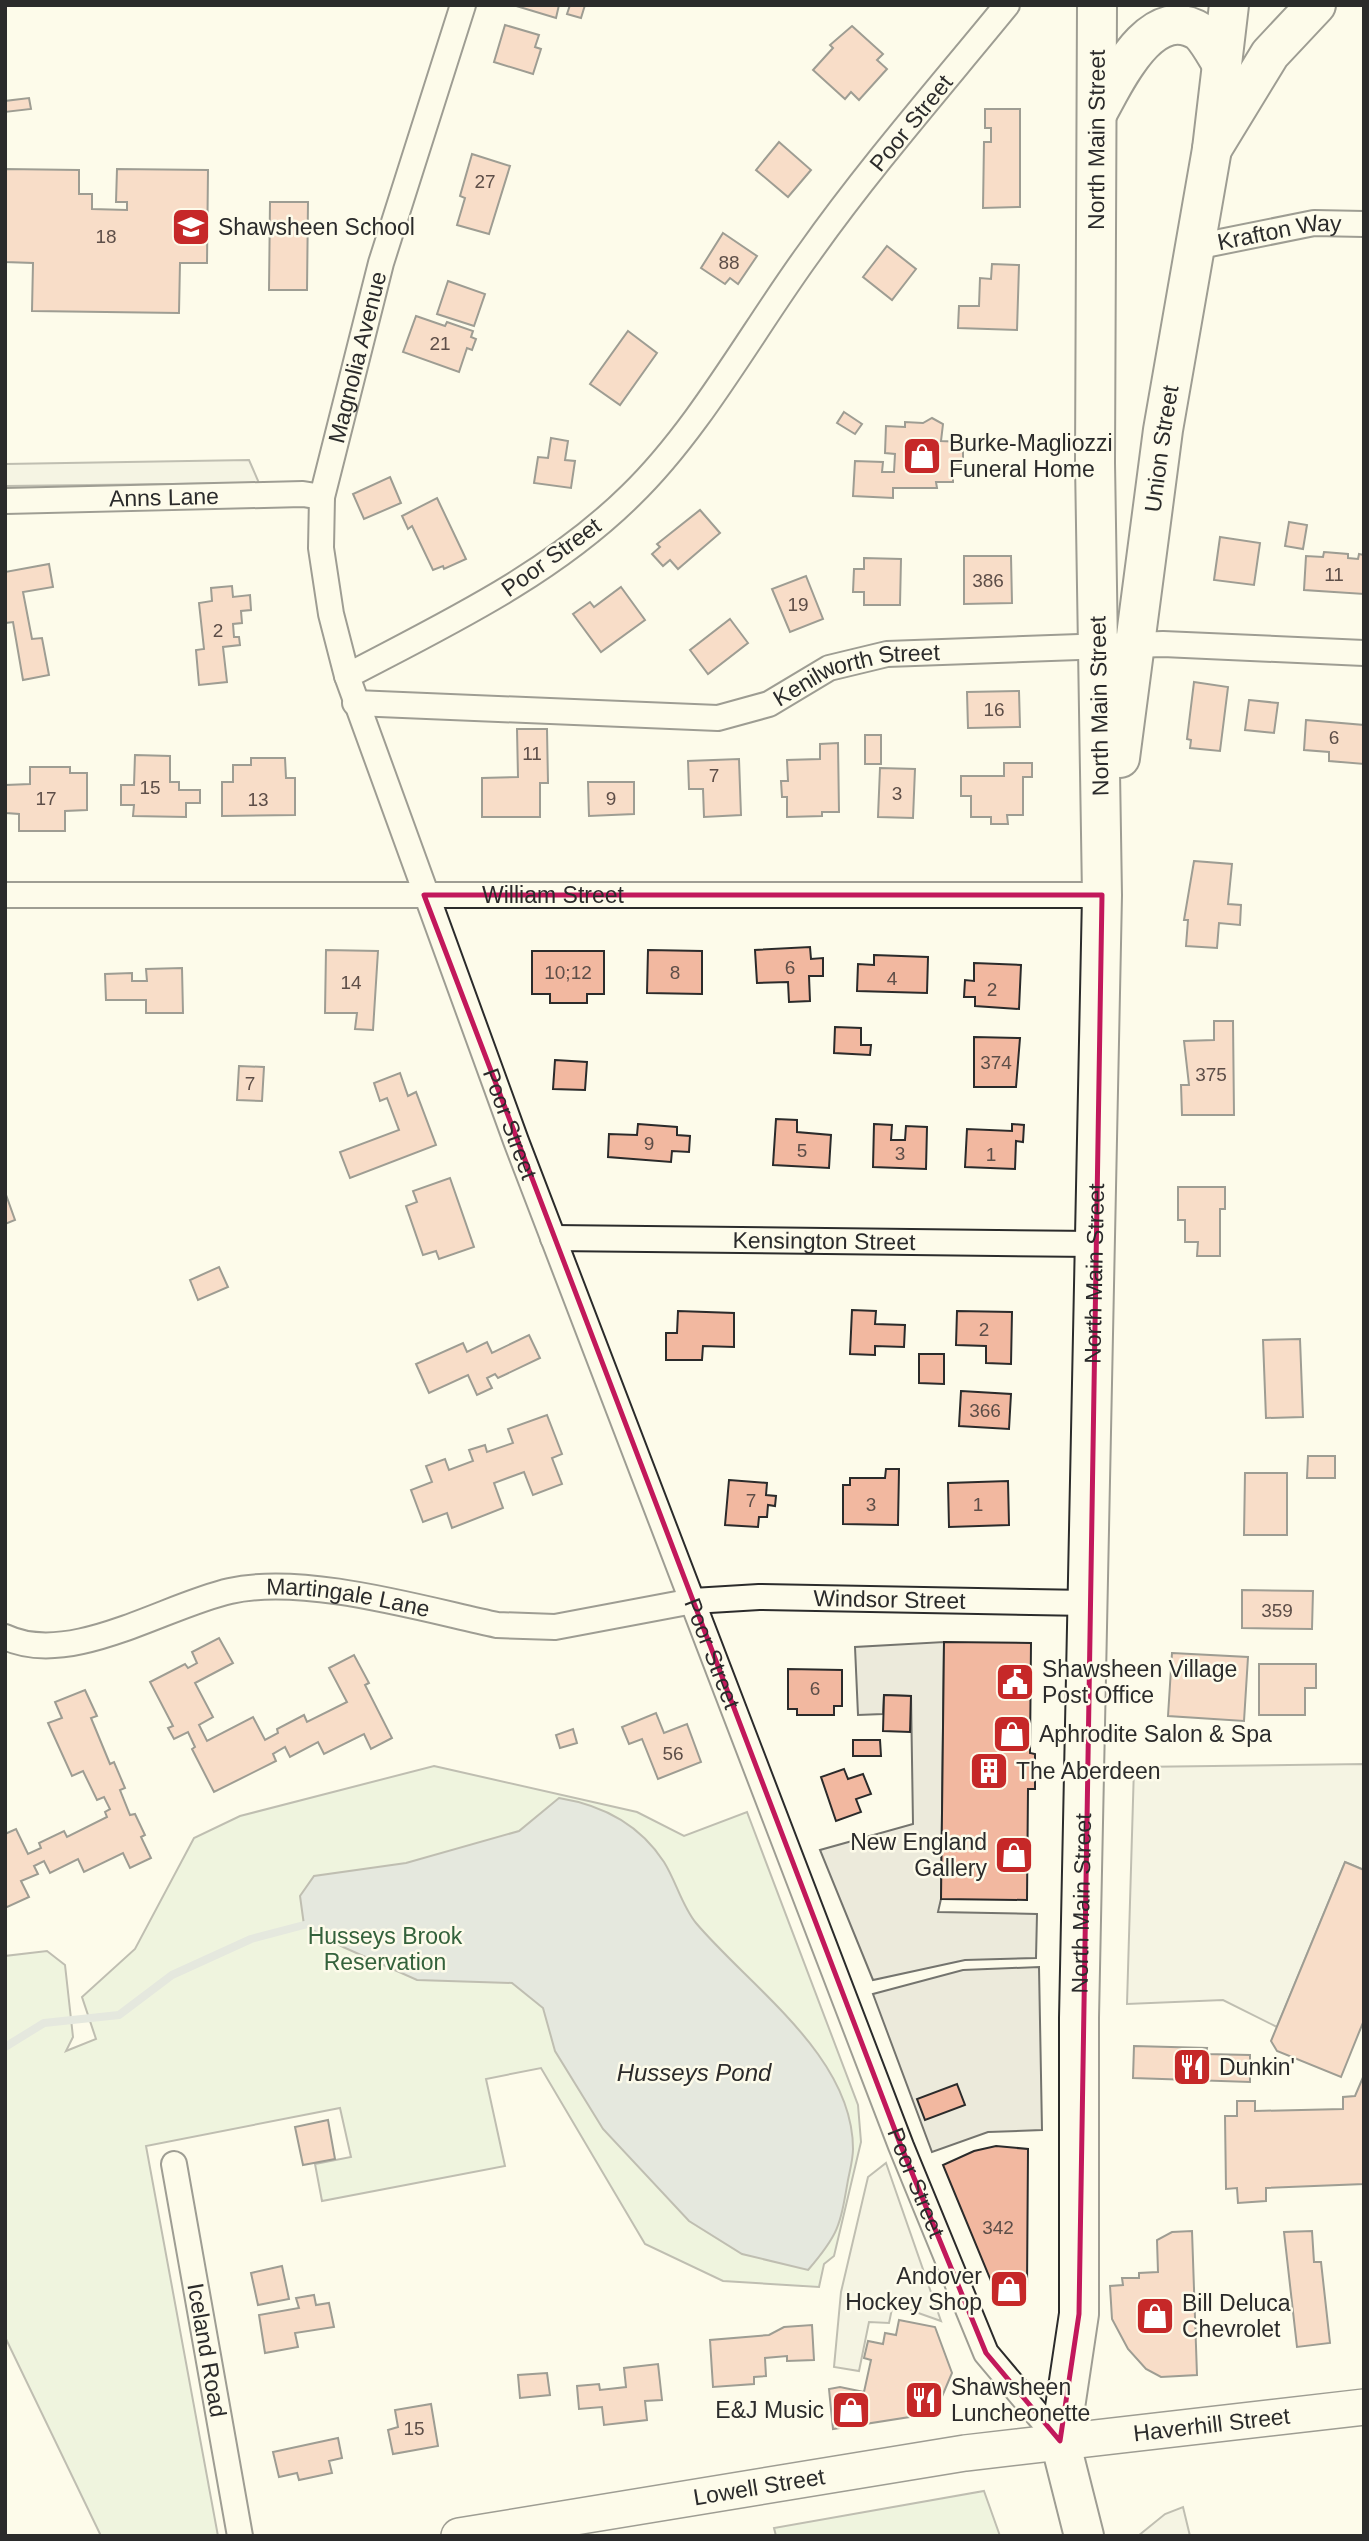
<svg xmlns="http://www.w3.org/2000/svg" width="1369" height="2541" viewBox="0 0 1369 2541" font-family="Arial,sans-serif">
	<rect width="100%" height="100%" fill="#fdfbea"/>
	<g fill="#deebd1" stroke="#74746e" stroke-width="2">
		<path d="M434,1766L637,1812L684,1836L747,1812L858,2105L861,2142L834,2256L824,2264L819,2287L723,2281L645,2244L541,2068L486,2079L505,2166L322,2201L315,2164L351,2157L340,2108L146,2146L218,2536H101L5,2337V1956L47,1951L65,1965L73,2037L66,2051L96,2039L82,1997L135,1949L194,1838L240,1816Z"/>
		<path d="M984,2491L1000,2536H776L774,2528Z"/>
	</g>
	<g fill="#eceadb" stroke="#74746e" stroke-width="2">
		<path d="M249,460L259,483L5,486V464Z"/>
		<path d="M944,1642L941,1899L938,1912L1037,1914L1036,1958L965,1960L873,1980L820,1850L913,1824L911,1696L884,1695L883,1714L858,1715L855,1647Z"/>
		<path d="M1364,1764V1870L1345,1862L1277,2027L1223,2000L1127,2004L1134,1767Z"/>
		<path d="M1039,1967L1042,2130L988,2132L932,2152L873,1994L963,1970Z"/>
		<path d="M886,2163L941,2321L893,2304L889,2323L869,2322L859,2371L834,2367L841,2292L868,2177Z"/>
		<path d="M1183,2507L1190,2536H1138L1165,2514Z"/>
	</g>
	<path fill="#c7d0d0" stroke="#74746e" stroke-width="2" d="M559,1798C602,1805 640,1825 664,1862C676,1881 682,1906 696,1923C750,1987 853,2056 853,2149C853,2159 850,2170 848,2180C840,2226 839,2234 808,2270L742,2254L689,2221L603,2129L555,2051L543,2008L512,1983L417,1980L343,1947L304,1925L300,1896L314,1876L406,1863L519,1831Z"/>
	<g fill="none" stroke-linecap="round" stroke-linejoin="round">
		<path stroke="#c7d0d0" stroke-width="8" d="M5,2047L44,2023L119,2015L172,1975L251,1939L304,1925"/>
	</g>
	<g fill="#f2b8a0" stroke="#2b2b2b" stroke-width="2">
		<path d="M513,5H559L556,18Z"/>
		<path d="M570,5H585L581,18L567,14Z"/>
		<path d="M505,25L539,35L535,47L541,49L533,74L494,62Z"/>
		<path d="M852,26L883,54L877,60L887,69L859,100L851,92L845,99L813,70L833,48L830,45Z"/>
		<path d="M29,98L31,109L5,112V101Z"/>
		<path d="M985,109H1020V207L983,208L984,142H991V128H985Z"/>
		<path d="M779,142L811,170L788,197L756,170Z"/>
		<path d="M472,154L510,166L489,234L457,225L465,198L460,196Z"/>
		<path d="M5,169L79,170V194H92V209L127,210V202H116L117,169L208,170L207,263H180L179,313L32,311L33,263L5,262Z"/>
		<path d="M270,202H308L307,290H269Z"/>
		<path d="M723,233L757,256L738,284L730,278L725,284L701,268Z"/>
		<path d="M887,246L916,269L892,300L863,277Z"/>
		<path d="M992,264L1019,265L1017,330L958,328L959,306H979L980,278L991,279Z"/>
		<path d="M448,281L485,294L474,326L437,314Z"/>
		<path d="M416,316L445,326L447,322L473,331L471,337L476,339L472,350L467,348L459,372L403,352Z"/>
		<path d="M628,331L657,353L620,405L590,384Z"/>
		<path d="M844,412L862,424L855,434L837,423Z"/>
		<path d="M932,418L943,424L941,441L963,442V464H953V482H936L937,488H893V498L853,496L855,461L883,462L882,472H894L895,454L885,453L886,426L905,427V422L923,423Z"/>
		<path d="M551,438L568,441L565,460L575,461L571,488L534,483L538,457L548,458Z"/>
		<path d="M390,477L401,503L364,519L353,494Z"/>
		<path d="M437,498L466,559L444,569L443,566L433,570L412,526L408,529L402,516Z"/>
		<path d="M700,510L720,533L678,569L670,560L663,566L652,554L660,547L657,544Z"/>
		<path d="M1289,522L1307,525L1303,549L1285,546Z"/>
		<path d="M1220,537L1260,543L1254,585L1214,580Z"/>
		<path d="M1324,552L1348,554V558L1358,559L1359,554L1364,555V594L1304,590L1306,556L1323,557Z"/>
		<path d="M964,556H1011L1012,603L964,604Z"/>
		<path d="M864,558L901,559L900,605H864V592H853L854,569H864Z"/>
		<path d="M49,564L53,587L23,592L32,639L42,638L49,675L23,680L13,622L5,623V572Z"/>
		<path d="M806,576L823,619L790,632L772,589Z"/>
		<path d="M232,586L233,597L250,595L251,610L241,611L242,623L233,624L234,637H239L240,645L223,647L227,682L199,685L196,650L204,649L199,603L212,601L211,588Z"/>
		<path d="M621,587L645,620L601,652L573,614L590,602L594,607Z"/>
		<path d="M730,619L748,643L708,674L690,650Z"/>
		<path d="M1194,682L1228,687L1220,751L1190,748L1191,740L1187,739Z"/>
		<path d="M1019,691L1020,727L968,728L967,692Z"/>
		<path d="M1249,700L1278,703L1274,733L1245,730Z"/>
		<path d="M1306,720L1364,725V764L1329,761V752L1304,750Z"/>
		<path d="M517,729H547L548,783H540V817H482V778L518,777Z"/>
		<rect x="865" y="735" width="16" height="29"/>
		<path d="M838,743L839,812H822V816L787,817V797H782L781,781H788L787,760L820,759V744Z"/>
		<path d="M135,755L170,756V782H179V790H200V803H186V817L133,816L134,805H121V785H134Z"/>
		<path d="M251,758H285L286,778H295V815L222,816V782H233V765H251Z"/>
		<path d="M739,759L741,815L704,817L703,789H689L688,761Z"/>
		<path d="M1004,763H1032V777H1023V815H1007L1008,824H991V817H971V796H961V776H1004Z"/>
		<path d="M30,767H70V773H87V810L65,811V831H19V814L6,813V785L30,784Z"/>
		<path d="M880,768L915,769L913,818L878,817Z"/>
		<path d="M588,782H634V814L589,816Z"/>
		<path d="M1194,861L1232,864L1228,904L1241,905L1240,925L1219,923L1217,948L1186,946L1188,920H1184Z"/>
		<path d="M810,947L811,959L823,958V976H809L810,1001L789,1002L788,982L757,983L755,950Z"/>
		<path d="M326,950L378,951L373,1030L355,1029L357,1013H325Z"/>
		<path d="M648,950L702,951V994L647,993Z"/>
		<path d="M532,951H604V994H587V1003H550V994H532Z"/>
		<path d="M874,955L928,957L927,993L857,991L858,964L874,965Z"/>
		<path d="M974,963L1021,965L1019,1009L975,1006V997H964L965,980L974,981Z"/>
		<path d="M182,968L183,1013H146V1000H106L105,974L132,973V981H147L146,969Z"/>
		<path d="M1214,1021H1233L1234,1115H1182L1181,1085H1189L1184,1041L1214,1040Z"/>
		<path d="M835,1027L861,1028V1045H871L870,1055L834,1053Z"/>
		<path d="M974,1037L1020,1038L1016,1087H974Z"/>
		<path d="M555,1060L587,1062L585,1090L553,1089Z"/>
		<path d="M239,1066L264,1067L262,1101L237,1100Z"/>
		<path d="M400,1073L408,1096L416,1092L436,1145L350,1178L340,1152L399,1130L387,1098L380,1101L374,1083Z"/>
		<path d="M776,1119L797,1120V1132L831,1135L829,1168L773,1165Z"/>
		<path d="M638,1124L677,1127V1135L690,1136L689,1152L672,1151L671,1162L608,1157L609,1134L637,1135Z"/>
		<path d="M874,1124L892,1125L891,1140H905L906,1126L927,1127L926,1169L873,1167Z"/>
		<path d="M1012,1124L1024,1125L1023,1142L1016,1141L1015,1169L965,1167L967,1129L1012,1131Z"/>
		<path d="M450,1178L474,1247L439,1259L436,1251L423,1255L406,1206L417,1202L413,1191Z"/>
		<path d="M1178,1187H1225V1209H1220V1256H1197L1198,1242H1185V1220H1178Z"/>
		<path d="M5,1192L15,1220L5,1224Z"/>
		<path d="M219,1267L228,1287L198,1300L190,1280Z"/>
		<path d="M852,1310L876,1311L875,1324L905,1325L904,1347L875,1346V1355L850,1354Z"/>
		<path d="M678,1311L734,1313V1347L703,1346L702,1360H666V1333H677Z"/>
		<path d="M957,1311L1012,1312L1011,1364L986,1363V1346L956,1345Z"/>
		<path d="M529,1335L540,1358L498,1378L495,1374L487,1378L492,1388L477,1395L468,1375L429,1393L416,1364L463,1343L467,1352L487,1342L492,1353Z"/>
		<path d="M1300,1339L1303,1417L1266,1418L1263,1340Z"/>
		<path d="M919,1354H944V1384L919,1383Z"/>
		<path d="M961,1391L1011,1394L1009,1429L959,1426Z"/>
		<path d="M547,1415L562,1454L552,1458L562,1484L533,1495L524,1472L494,1483L503,1508L452,1528L447,1513L423,1522L411,1490L432,1482L426,1466L445,1459L449,1470L473,1461L469,1450L485,1445L487,1452L513,1443L508,1429Z"/>
		<path d="M1308,1456H1335V1478H1307Z"/>
		<path d="M886,1469H899L898,1525L843,1524V1485H850V1478H885Z"/>
		<path d="M1245,1473H1287V1535H1244Z"/>
		<path d="M729,1480L767,1483L766,1495L776,1496L775,1506L768,1505L767,1517H759L758,1527L725,1525Z"/>
		<path d="M1008,1481L1009,1525L949,1527L948,1483Z"/>
		<path d="M1242,1590L1313,1591L1312,1629L1242,1628Z"/>
		<path d="M219,1638L233,1663L195,1683L213,1717L199,1725L207,1741L253,1717L265,1740L278,1733L277,1729L304,1715L307,1722L347,1702L329,1668L354,1655L369,1683L365,1685L392,1738L371,1749L364,1734L324,1754L318,1742L290,1757L285,1747L273,1754L276,1761L214,1792L192,1749L195,1747L188,1732L174,1739L168,1728L173,1726L150,1682L185,1664L188,1668L197,1663L192,1652Z"/>
		<path d="M944,1642L1031,1643L1030,1753L1035,1754V1789H1028L1027,1900L941,1899Z"/>
		<path d="M1172,1653L1248,1657L1244,1721L1168,1716Z"/>
		<path d="M1259,1664H1316V1688H1305V1715H1259Z"/>
		<path d="M788,1669L842,1670V1706H834V1715H797V1709H788Z"/>
		<path d="M85,1690L97,1716L91,1718L110,1764L114,1762L125,1788L120,1790L130,1815L135,1814L145,1835L141,1837L151,1858L130,1868L123,1853L84,1872L78,1859L50,1873L44,1861L34,1866L38,1874L21,1881L29,1897L5,1908V1834L16,1829L28,1854L41,1848L39,1843L64,1831L67,1837L107,1817L105,1812L110,1809L104,1797L97,1800L83,1771L72,1776L48,1723L62,1718L55,1702Z"/>
		<path d="M884,1695L911,1696L910,1732L883,1731Z"/>
		<path d="M656,1713L664,1733L687,1724L701,1762L658,1779L642,1739L629,1744L622,1727Z"/>
		<path d="M573,1729L577,1743L560,1748L556,1735Z"/>
		<path d="M853,1740H880L881,1756H853Z"/>
		<path d="M844,1769L848,1779L863,1774L871,1794L856,1799L861,1812L836,1821L821,1777Z"/>
		<path d="M1345,1862L1364,1870V2020L1341,2077L1277,2051L1271,2041Z"/>
		<path d="M1134,2046L1207,2048L1206,2054L1250,2055V2082L1133,2078Z"/>
		<path d="M1364,2075V2184L1266,2188V2201L1238,2203L1237,2188L1226,2189L1225,2116H1237V2101H1255V2111L1343,2109V2097L1355,2096Z"/>
		<path d="M957,2084L965,2105L925,2120L917,2099Z"/>
		<path d="M328,2120L335,2159L303,2165L295,2127Z"/>
		<path d="M996,2146L1028,2149L1027,2289L1015,2302L1001,2299L996,2293L943,2165L974,2151Z"/>
		<path d="M1192,2231L1197,2375L1161,2377L1146,2369L1128,2349L1112,2319L1110,2286L1123,2285L1122,2278H1139V2273L1158,2272L1157,2240L1172,2232Z"/>
		<path d="M1312,2231L1314,2262H1321L1330,2343L1297,2347L1284,2232Z"/>
		<path d="M282,2266L289,2299L258,2305L251,2273Z"/>
		<path d="M314,2295L316,2305L329,2303L334,2327L295,2333L298,2347L265,2353L259,2315L299,2308L296,2298Z"/>
		<path d="M899,2320L935,2327L952,2373L935,2413L833,2429L829,2389L840,2387L864,2392L871,2360L864,2358L868,2341L883,2344L885,2333L896,2335Z"/>
		<path d="M812,2325L814,2360L787,2361V2356L765,2358L766,2376L754,2377V2384L713,2387L710,2340L769,2335L784,2327Z"/>
		<path d="M658,2364L662,2400L645,2401L647,2420L604,2425L602,2407L579,2409L577,2386L599,2384L600,2390L626,2387L624,2368Z"/>
		<path d="M547,2373L550,2395L520,2398L518,2375Z"/>
		<path d="M431,2404L438,2446L393,2454L388,2430L398,2427L395,2410Z"/>
		<path d="M338,2438L342,2458L329,2461L332,2473L299,2480L297,2473L279,2477L273,2452Z"/>
	</g>
	<g fill="none" stroke-linecap="round" stroke-linejoin="round">
		<g stroke="#2b2b2b" stroke-width="28">
			<g id="minor">
				<path id="s1" d="M1007,5C940,87 870,167 809,253C752,331 700,428 631,495C550,575 446,624 347,676L516,1141L901,2146L986,2353L1060,2441"/>
				<path id="s2" d="M1195,247L1314,223L1364,224"/>
				<path id="s3" d="M5,501L303,494L322,497"/>
				<path id="s4" d="M347,676L331,614L321,548L322,497L381,263L463,5"/>
				<path id="s5" d="M355,703L718,718L769,704L829,668L887,654L1163,644L1364,653"/>
				<path id="s6" d="M5,895H1102"/>
				<path id="s7" d="M553,1238L1094,1244"/>
				<path id="s8" d="M5,1637C70,1668 166,1605 230,1591C304,1574 422,1609 497,1625L555,1627L693,1601L759,1597L1088,1603"/>
				<path id="s9" d="M174,2164L240,2536"/>
			</g>
		</g>
		<g stroke="#2b2b2b" stroke-width="38">
			<g id="secondary">
				<path id="s10" d="M459,2536L965,2453L1364,2407"/>
			</g>
		</g>
		<g stroke="#2b2b2b" stroke-width="42">
			<g id="primary">
				<path d="M1098,112C1115,82 1151,0 1200,32C1208,40 1215,53 1221,63"/>
				<path id="s11" d="M1120,758L1163,430L1212,149L1229,5"/>
				<path id="s12" d="M1084,2536L1060,2441L1079,2314V2018L1102,895L1095,463L1097,5"/>
			</g>
		</g>
		<g stroke="#2b2b2b" stroke-width="42">
			<path id="motorway" d="M1212,149L1270,54L1316,5"/>
		</g>
		<use href="#minor" stroke="#fdfbea" stroke-width="24"/>
		<use href="#secondary" stroke="#fdfbea" stroke-width="35"/>
		<use href="#primary" stroke="#fdfbea" stroke-width="38"/>
		<use href="#motorway" stroke="#fdfbea" stroke-width="38"/>
	</g>
	<path d="M0 0H1369V2541H0ZM424,895H1102L1079,2314L1060,2441L986,2353L901,2146Z" fill="#fdfbea" fill-opacity=".55" fill-rule="evenodd"/>
	<path fill="none" stroke="#c2185b" stroke-width="5" stroke-linejoin="round" d="M424,895H1102L1079,2314L1060,2441L986,2353L901,2146Z"/>
	<defs>
		<g id="school-square" transform="scale(2.0125)"><rect x="-9" y="-9" width="18" height="18" rx="4" fill="#c62828" stroke="#fdfbea"/><path d="M0-5L7-2L0 1L-7-2ZM-4 1L0 2.5L4 1V4Q0 6-4 4Z" fill="#fff"/></g>
		<g id="shop-square" transform="scale(2.0125)"><rect x="-9" y="-9" width="18" height="18" rx="4" fill="#c62828" stroke="#fdfbea"/><path d="M-5-2.5h2.3a2.7 3.5 0 0 1 5.4 0H5L5.5 6h-11ZM-1.5-2.5h3a1.5 2.3 0 0 0-3 0Z" fill="#fff"/></g>
		<g id="civic-square" transform="scale(2.0125)"><rect x="-9" y="-9" width="18" height="18" rx="4" fill="#c62828" stroke="#fdfbea"/><path d="M-.6-6.5H3V-4.5H.6V-3L4-1V1h2V6H-6V1h2V-1L-.6-3ZM-1.2 2.5V6h2.4V2.5Z" fill="#fff"/></g>
		<g id="building-square" transform="scale(2.0125)"><rect x="-9" y="-9" width="18" height="18" rx="4" fill="#c62828" stroke="#fdfbea"/><path d="M-4-6H4V6H1V3H-1V6H-4ZM-2.5-4.3h1.7v1.8h-1.7ZM.8-4.3h1.7v1.8H.8ZM-2.5-1h1.7V.8h-1.7ZM.8-1h1.7V.8H.8Z" fill="#fff"/></g>
		<g id="restaurant-square" transform="scale(2.0125)"><rect x="-9" y="-9" width="18" height="18" rx="4" fill="#c62828" stroke="#fdfbea"/><path d="M-5-6h1v4h1v-4h1v4h1v-4h1v5L-1.5 .5V6h-2V.5L-5-1ZM5-6V6H3V1.5H1.5Q1.5-4 5-6Z" fill="#fff"/></g>
	</defs>
	<g fill-rule="evenodd">
		<use href="#school-square" x="191" y="227"/>
		<use href="#shop-square" x="922" y="456"/>
		<use href="#civic-square" x="1015" y="1682"/>
		<use href="#shop-square" x="1012" y="1734"/>
		<use href="#building-square" x="989" y="1771"/>
		<use href="#shop-square" x="1014" y="1855"/>
		<use href="#restaurant-square" x="1192" y="2067"/>
		<use href="#shop-square" x="1009" y="2289"/>
		<use href="#shop-square" x="1155" y="2316"/>
		<use href="#restaurant-square" x="924" y="2400"/>
		<use href="#shop-square" x="851" y="2410"/>
	</g>
	<g text-anchor="middle" dominant-baseline="central" stroke-width="5" stroke-linejoin="round" paint-order="stroke">
		<g font-size="19" fill="#5d4e48">
			<text x="485" y="181">27</text>
			<text x="106" y="236">18</text>
			<text x="729" y="262">88</text>
			<text x="440" y="343">21</text>
			<text x="1334" y="574">11</text>
			<text x="988" y="580">386</text>
			<text x="798" y="604">19</text>
			<text x="218" y="630">2</text>
			<text x="994" y="709">16</text>
			<text x="1334" y="737">6</text>
			<text x="532" y="753">11</text>
			<text x="714" y="775">7</text>
			<text x="150" y="787">15</text>
			<text x="897" y="793">3</text>
			<text x="46" y="798">17</text>
			<text x="611" y="798">9</text>
			<text x="258" y="799">13</text>
			<text x="790" y="967">6</text>
			<text x="568" y="972">10;12</text>
			<text x="675" y="972">8</text>
			<text x="892" y="978">4</text>
			<text x="351" y="982">14</text>
			<text x="992" y="989">2</text>
			<text x="996" y="1062">374</text>
			<text x="1211" y="1074">375</text>
			<text x="250" y="1083">7</text>
			<text x="649" y="1143">9</text>
			<text x="802" y="1150">5</text>
			<text x="900" y="1153">3</text>
			<text x="991" y="1154">1</text>
			<text x="984" y="1329">2</text>
			<text x="985" y="1410">366</text>
			<text x="751" y="1500">7</text>
			<text x="871" y="1504">3</text>
			<text x="978" y="1504">1</text>
			<text x="1277" y="1610">359</text>
			<text x="815" y="1688">6</text>
			<text x="673" y="1753">56</text>
			<text x="998" y="2227">342</text>
			<text x="414" y="2428">15</text>
		</g>
		<g font-size="23" fill="#2b2b2b" stroke="#fdfbea">
			<text transform="translate(911 123) rotate(-51)">Poor Street</text>
			<text stroke="none"><textPath href="#s12" startOffset="2401">North Main Street</textPath></text>
			<text stroke="none"><textPath href="#s2" startOffset="86">Krafton Way</textPath></text>
			<text stroke="none"><textPath href="#s4" startOffset="326">Magnolia Avenue</textPath></text>
			<text stroke="none"><textPath href="#s11" startOffset="312">Union Street</textPath></text>
			<text stroke="none"><textPath href="#s3" startOffset="159">Anns Lane</textPath></text>
			<text transform="translate(551 557) rotate(-36)">Poor Street</text>
			<text stroke="none"><textPath href="#s5" startOffset="511">Kenilworth Street</textPath></text>
			<text transform="translate(1099 706) rotate(-91)">North Main Street</text>
			<text stroke="none"><textPath href="#s6" startOffset="548">William Street</textPath></text>
			<text stroke="none"><textPath href="#s1" startOffset="1433">Poor Street</textPath></text>
			<text stroke="none"><textPath href="#s7" startOffset="271">Kensington Street</textPath></text>
			<text stroke="none"><textPath href="#s12" startOffset="1267">North Main Street</textPath></text>
			<text stroke="none"><textPath href="#s8" startOffset="901">Windsor Street</textPath></text>
			<text stroke="none"><textPath href="#s8" startOffset="354">Martingale Lane</textPath></text>
			<text stroke="none"><textPath href="#s1" startOffset="2000">Poor Street</textPath></text>
			<text stroke="none"><textPath href="#s12" startOffset="637">North Main Street</textPath></text>
			<text stroke="none"><textPath href="#s1" startOffset="2567">Poor Street</textPath></text>
			<text stroke="none"><textPath href="#s9" startOffset="189">Iceland Road</textPath></text>
			<text stroke="none"><textPath href="#s10" startOffset="761">Haverhill Street</textPath></text>
			<text stroke="none"><textPath href="#s10" startOffset="304">Lowell Street</textPath></text>
		</g>
		<g font-size="23" fill="#2b2b2b" stroke="#fdfbea" text-anchor="start">
			<text x="218" y="227">Shawsheen School</text>
			<text x="949" y="443">Burke-Magliozzi<tspan x="949" dy="26">Funeral Home</tspan></text>
			<text x="1042" y="1669">Shawsheen Village<tspan x="1042" dy="26">Post Office</tspan></text>
			<text x="1039" y="1734">Aphrodite Salon &amp; Spa</text>
			<text x="1016" y="1771">The Aberdeen</text>
			<text x="987" y="1842" text-anchor="end">New England<tspan x="987" dy="26">Gallery</tspan></text>
			<text x="1219" y="2067">Dunkin'</text>
			<text x="982" y="2276" text-anchor="end">Andover<tspan x="982" dy="26">Hockey Shop</tspan></text>
			<text x="1182" y="2303">Bill Deluca<tspan x="1182" dy="26">Chevrolet</tspan></text>
			<text x="951" y="2387">Shawsheen<tspan x="951" dy="26">Luncheonette</tspan></text>
			<text x="824" y="2410" text-anchor="end">E&amp;J Music</text>
		</g>
		<g font-size="23" fill="#34623c" stroke="#fdfbea">
			<text x="385" y="1936">Husseys Brook<tspan x="385" dy="26">Reservation</tspan></text>
		</g>
		<g font-size="24" font-style="italic" fill="#2b2b2b" stroke="#fdfbea">
			<text x="694" y="2072">Husseys Pond</text>
		</g>
	</g>
	<rect width="1369" height="2541" fill="none" stroke="#2b2b2b" stroke-width="14"/>
</svg>
